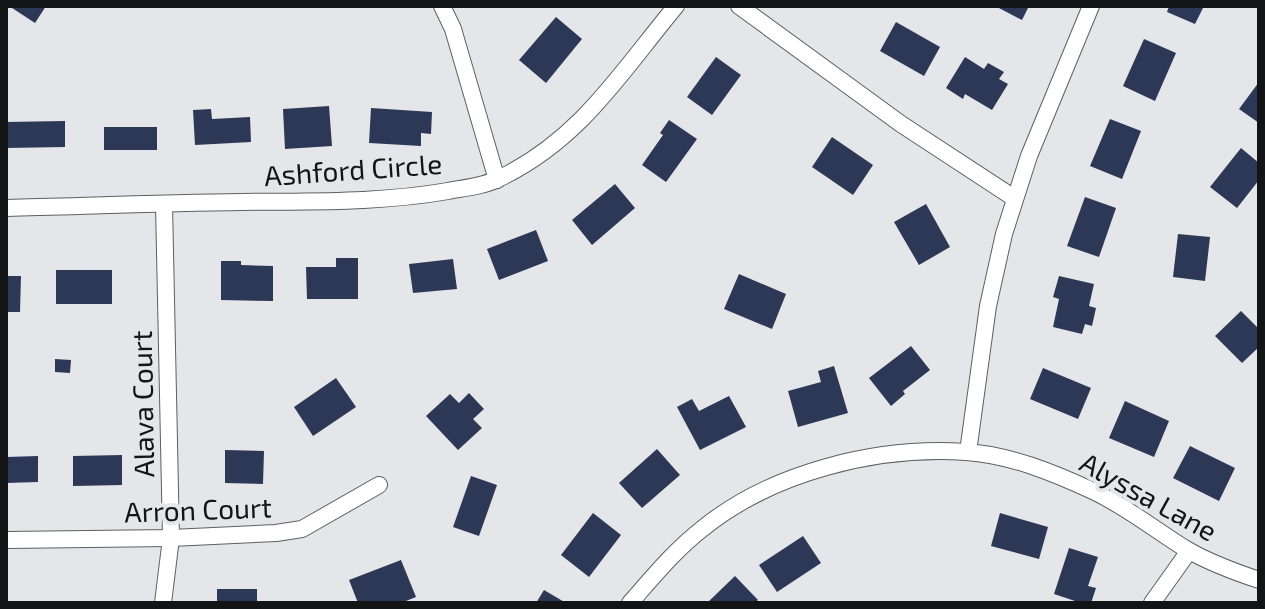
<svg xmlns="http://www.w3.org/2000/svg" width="1265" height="609" viewBox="0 0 1265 609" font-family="'Exo 2',sans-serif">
	<rect width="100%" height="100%" fill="#e5e6e9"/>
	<g fill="#2d3857">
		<path d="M9,6H46L35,23Z"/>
		<path d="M995,6H1029L1022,20Z"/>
		<path d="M1169,6H1204L1195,24L1167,12Z"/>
		<path d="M556,17L582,39L546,83L519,60Z"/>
		<path d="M896,22L940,47L924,76L880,51Z"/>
		<path d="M1144,39L1176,53L1155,101L1123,86Z"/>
		<path d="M716,57L741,75L712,115L687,97Z"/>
		<path d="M965,57L984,69L988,63L1004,72L999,79L1008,84L992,110L965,94L963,99L946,88Z"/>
		<path d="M1259,82V123L1239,109Z"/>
		<path d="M329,106L332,146L285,149L283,109Z"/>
		<path d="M371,108L432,112L431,134L421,133V146L369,143Z"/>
		<path d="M211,109L212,119L250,117L251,142L195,145L193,110Z"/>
		<path d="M1110,119L1141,131L1122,179L1090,166Z"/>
		<path d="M669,120L697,139L666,182L642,165L663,135L660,133Z"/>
		<path d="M65,121V147L6,148V122Z"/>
		<rect x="104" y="127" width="53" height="23"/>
		<path d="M832,137L873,165L853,195L812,167Z"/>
		<path d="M1241,148L1259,163V180L1237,208L1210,187Z"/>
		<path d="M615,184L635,208L592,245L572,220Z"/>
		<path d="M1085,197L1116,208L1099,257L1067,246Z"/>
		<path d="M926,204L950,247L919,265L894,222Z"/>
		<path d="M536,230L548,261L499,280L487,249Z"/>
		<path d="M1178,234L1210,237L1205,281L1173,277Z"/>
		<path d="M336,258H358V299H307L306,267H336Z"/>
		<path d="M453,259L457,289L413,293L409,264Z"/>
		<path d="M221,261H241V265L273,266V301L221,300Z"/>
		<rect x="56" y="270" width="56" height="34"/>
		<path d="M739,274L786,294L772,329L724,309Z"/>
		<path d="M6,276H21L20,312H6Z"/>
		<path d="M1059,276L1094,284L1089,306L1096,308L1092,326L1085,324L1082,334L1053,327L1059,299L1053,297Z"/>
		<path d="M1241,311L1259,329V347L1242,363L1215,336Z"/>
		<path d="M911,346L930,370L903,391L905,394L891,406L869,378Z"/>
		<path d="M55,359L71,360L70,373L55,372Z"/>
		<path d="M834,366L848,413L798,427L788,391L821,382L818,371Z"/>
		<path d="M1043,368L1091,388L1078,419L1030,399Z"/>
		<path d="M336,378L356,407L313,436L294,407Z"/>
		<path d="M469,393L484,409L473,419L482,428L458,450L426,416L450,394L459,403Z"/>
		<path d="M729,396L746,427L700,450L677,407L692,399L699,411Z"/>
		<path d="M1125,401L1169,421L1154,457L1109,438Z"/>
		<path d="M1190,446L1235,468L1219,501L1173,478Z"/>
		<path d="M657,449L680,475L642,508L619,483Z"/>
		<path d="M225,450L264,451L263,484L225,483Z"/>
		<path d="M122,455V485L73,486V456Z"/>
		<path d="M38,456V482L6,483V457Z"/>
		<path d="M471,476L497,485L479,536L453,527Z"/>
		<path d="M593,513L621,535L589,577L561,555Z"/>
		<path d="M1000,513L1048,527L1039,559L991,546Z"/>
		<path d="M803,536L821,563L777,592L759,565Z"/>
		<path d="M1069,548L1098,557L1088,586L1096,588L1091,603H1081L1054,594Z"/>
		<path d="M401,560L416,597L401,603H358L349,580Z"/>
		<path d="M735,576L758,600L755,603H707Z"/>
		<rect x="217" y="589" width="40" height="14"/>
		<path d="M544,590L566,603H536Z"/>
	</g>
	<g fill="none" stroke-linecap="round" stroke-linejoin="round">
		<g stroke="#5e5f62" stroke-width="18">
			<g id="minor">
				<path d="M442,6L453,29L497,180"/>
				<path d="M739,6L901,124L1014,198"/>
				<path d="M6,208C85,206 163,203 242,202C311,201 380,203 448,191C464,188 485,186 500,178C581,139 621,72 676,6"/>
				<path d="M968,452L988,306L1004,234L1029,156L1091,6"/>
				<path d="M6,540L171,538L276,533L302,529L379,485"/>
				<path d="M163,603L171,538L164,204"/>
				<path d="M630,603C653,577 675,550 702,529C772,472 877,446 966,452C1011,455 1054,473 1093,491C1127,507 1155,530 1186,549C1208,562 1235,572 1259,580"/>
				<path d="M1152,603L1189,551"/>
			</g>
		</g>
		<use href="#minor" stroke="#fff" stroke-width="16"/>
	</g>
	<g text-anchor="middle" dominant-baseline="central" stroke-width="8" stroke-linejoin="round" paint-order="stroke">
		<g font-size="28" fill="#131415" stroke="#e5e6e9">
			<text transform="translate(353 169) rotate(-4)">Ashford Circle</text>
			<text transform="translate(142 404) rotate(-91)">Alava Court</text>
			<text transform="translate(1149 496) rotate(29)">Alyssa Lane</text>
			<text transform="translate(198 509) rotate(-2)">Arron Court</text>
		</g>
	</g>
	<rect width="1265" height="609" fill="none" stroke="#131415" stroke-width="16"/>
</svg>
